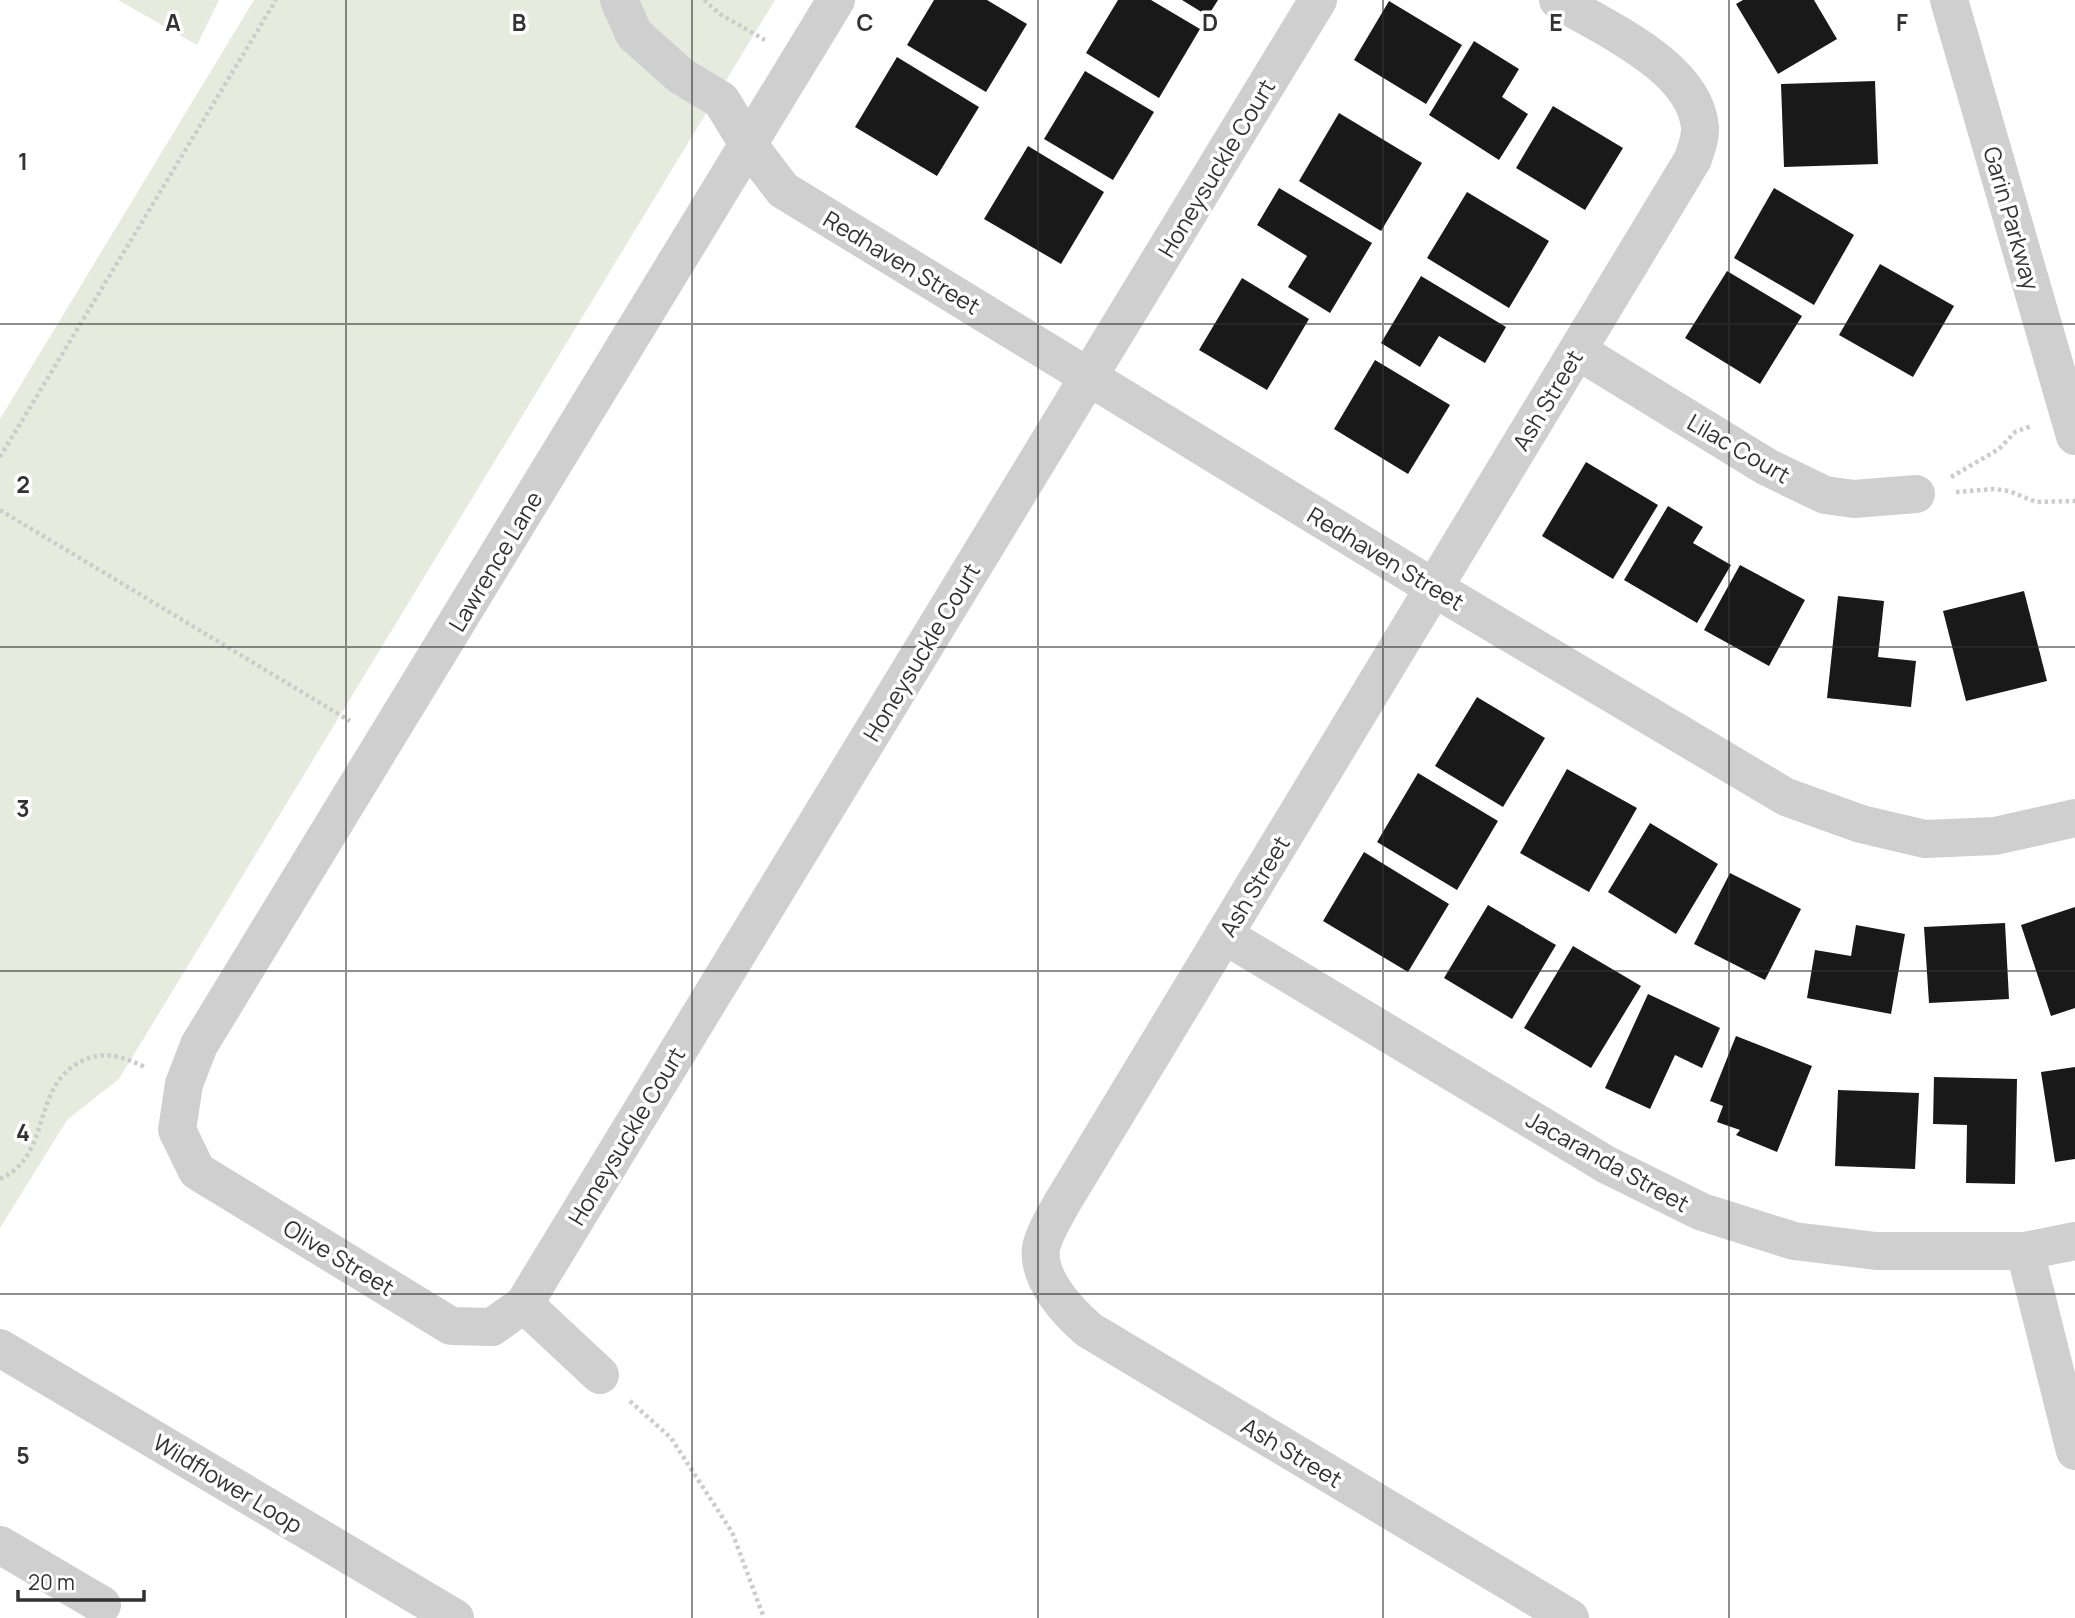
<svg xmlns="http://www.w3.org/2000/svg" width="2075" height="1618" viewBox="0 0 2075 1618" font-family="Manrope,sans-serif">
	<rect width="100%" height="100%" fill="#fff"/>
	<g fill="#e7ebde">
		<path d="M118,0H219L197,45Z"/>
		<path d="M254,0H775L119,1079L67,1120L0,1228V419Z"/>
	</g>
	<g fill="#191919">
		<path d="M934,0H987L1027,24L986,92L907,45Z"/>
		<path d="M1118,0H1151L1200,29L1159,98L1086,53Z"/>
		<path d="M1182,0H1218L1208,16Z"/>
		<path d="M1743,0H1814L1837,39L1778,74L1736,4Z"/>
		<path d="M1389,1L1462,45L1426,104L1354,60Z"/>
		<path d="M1474,41L1519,69L1502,97L1528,114L1499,160L1429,115Z"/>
		<path d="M897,57L979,107L937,176L855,127Z"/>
		<path d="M1085,71L1154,112L1113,180L1044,139Z"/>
		<path d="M1875,81L1878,164L1784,167L1781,84Z"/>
		<path d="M1553,106L1623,148L1585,210L1516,168Z"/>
		<path d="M1339,113L1422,163L1381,231L1299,181Z"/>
		<path d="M1028,146L1104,192L1061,264L984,219Z"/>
		<path d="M1279,188L1372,243L1330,313L1288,287L1307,256L1257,225Z"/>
		<path d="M1774,188L1854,235L1814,305L1734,258Z"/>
		<path d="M1467,192L1549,241L1509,308L1427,258Z"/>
		<path d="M1880,264L1954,306L1913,377L1839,335Z"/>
		<path d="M1727,271L1802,316L1760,384L1685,338Z"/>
		<path d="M1421,276L1506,327L1485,363L1439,336L1420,367L1381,343Z"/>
		<path d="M1242,278L1309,319L1267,390L1199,350Z"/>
		<path d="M1375,360L1450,405L1408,474L1334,429Z"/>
		<path d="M1586,462L1658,505L1613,579L1542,536Z"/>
		<path d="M1668,506L1703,527L1693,543L1731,565L1697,623L1624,580Z"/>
		<path d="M1740,565L1805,600L1769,666L1704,630Z"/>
		<path d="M2024,591L2047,681L1966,701L1943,611Z"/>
		<path d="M1838,596L1884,601L1878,657L1916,661L1911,707L1827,698Z"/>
		<path d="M1477,697L1545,738L1503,807L1435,766Z"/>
		<path d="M1567,769L1637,808L1589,892L1520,853Z"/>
		<path d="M1418,773L1498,821L1457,890L1377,842Z"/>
		<path d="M1650,823L1718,864L1676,934L1608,892Z"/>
		<path d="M1364,852L1449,904L1408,972L1323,921Z"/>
		<path d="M1730,873L1801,909L1765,980L1694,944Z"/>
		<path d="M1488,905L1556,945L1512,1019L1444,978Z"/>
		<path d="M2075,907V1008L2051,1016L2021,925Z"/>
		<path d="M2005,923L2009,999L1929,1003L1924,927Z"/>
		<path d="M1856,925L1905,934L1891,1014L1807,998L1815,950L1851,956Z"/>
		<path d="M1573,946L1641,986L1591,1068L1524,1028Z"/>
		<path d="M1648,994L1720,1028L1702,1068L1675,1055L1650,1109L1605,1088Z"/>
		<path d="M1736,1036L1812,1066L1777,1152L1736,1135L1740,1130L1717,1122L1723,1106L1710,1101Z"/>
		<path d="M2075,1067V1159L2055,1162L2041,1072Z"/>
		<path d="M1934,1077L2017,1079L2015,1184L1966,1183L1967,1125L1933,1124Z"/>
		<path d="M1838,1090L1919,1093L1915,1169L1835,1166Z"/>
	</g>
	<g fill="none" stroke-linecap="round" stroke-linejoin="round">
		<g stroke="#ccc" stroke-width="4.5" stroke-dasharray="3.5 3.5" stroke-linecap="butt">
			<path d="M704,0L720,14L765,40"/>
			<path d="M0,457L276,0"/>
			<path d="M1951,477L1999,449L2015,432L2031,426"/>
			<path d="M1956,492L1994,489L2009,491L2036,502L2075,501"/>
			<path d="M0,510L350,721"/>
			<path d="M0,1179C53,1155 30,1089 80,1062C105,1049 123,1057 147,1068"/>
			<path d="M630,1401L671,1438L732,1532L764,1618"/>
		</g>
		<g stroke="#cfcfcf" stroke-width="38">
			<path d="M619,0L634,34L681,76L721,100L748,144L783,190L1434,588L1786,797L1861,824L1925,839L1995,836L2075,818"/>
			<path d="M836,0L199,1045L184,1084L177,1130L197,1171L451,1326L492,1327L524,1304L1318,0"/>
			<path d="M1558,0C1605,29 1694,66 1700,127C1701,137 1696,149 1693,159L1062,1203C1055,1216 1044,1233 1041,1248C1037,1279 1068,1312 1089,1330L1570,1618"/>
			<path d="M1949,0L2075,436"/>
			<path d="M1578,351L1767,467L1825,495L1854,499L1916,494"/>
			<path d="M1224,935L1607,1165L1702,1212L1794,1241L1876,1251H2025L2075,1241"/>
			<path d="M2025,1251L2075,1451"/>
			<path d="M524,1304L600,1375"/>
			<path d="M0,1348L455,1618"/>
			<path d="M0,1545L102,1605"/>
		</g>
	</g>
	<path fill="none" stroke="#323232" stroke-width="2" stroke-opacity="0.55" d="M346,0V1618M692,0V1618M1038,0V1618M1383,0V1618M1729,0V1618M0,324H2075M0,647H2075M0,971H2075M0,1294H2075"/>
	<g text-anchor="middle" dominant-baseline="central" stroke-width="7" stroke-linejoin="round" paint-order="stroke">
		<g font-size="23" fill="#323232" stroke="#fff">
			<text transform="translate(1216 168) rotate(-59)">Honeysuckle Court</text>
			<text transform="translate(2012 218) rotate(74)">Garin Parkway</text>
			<text transform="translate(902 262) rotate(31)">Redhaven Street</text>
			<text transform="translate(1547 400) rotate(-59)">Ash Street</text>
			<text transform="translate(1739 448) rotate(30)">Lilac Court</text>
			<text transform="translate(1386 558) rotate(31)">Redhaven Street</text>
			<text transform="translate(495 561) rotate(-59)">Lawrence Lane</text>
			<text transform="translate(921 652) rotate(-59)">Honeysuckle Court</text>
			<text transform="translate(1254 886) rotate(-59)">Ash Street</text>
			<text transform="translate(626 1136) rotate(-59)">Honeysuckle Court</text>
			<text transform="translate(1608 1161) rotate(29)">Jacaranda Street</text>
			<text transform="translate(339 1257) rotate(31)">Olive Street</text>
			<text transform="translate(1292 1452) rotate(31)">Ash Street</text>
			<text transform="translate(228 1483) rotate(31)">Wildflower Loop</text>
		</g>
	</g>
	<g font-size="23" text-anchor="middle" font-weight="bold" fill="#323232" stroke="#fff" stroke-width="7" stroke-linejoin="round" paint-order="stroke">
		<text x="173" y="31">A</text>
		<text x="519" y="31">B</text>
		<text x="865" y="31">C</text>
		<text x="1210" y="31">D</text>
		<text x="1556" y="31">E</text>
		<text x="1902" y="31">F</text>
		<text x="23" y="170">1</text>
		<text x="23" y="493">2</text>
		<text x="23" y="817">3</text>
		<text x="23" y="1141">4</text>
		<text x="23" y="1464">5</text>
	</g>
	<path d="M18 1590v10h126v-10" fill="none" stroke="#323232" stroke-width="3.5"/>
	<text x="28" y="1590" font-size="21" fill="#323232" stroke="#ffffff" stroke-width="5" paint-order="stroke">20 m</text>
</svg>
